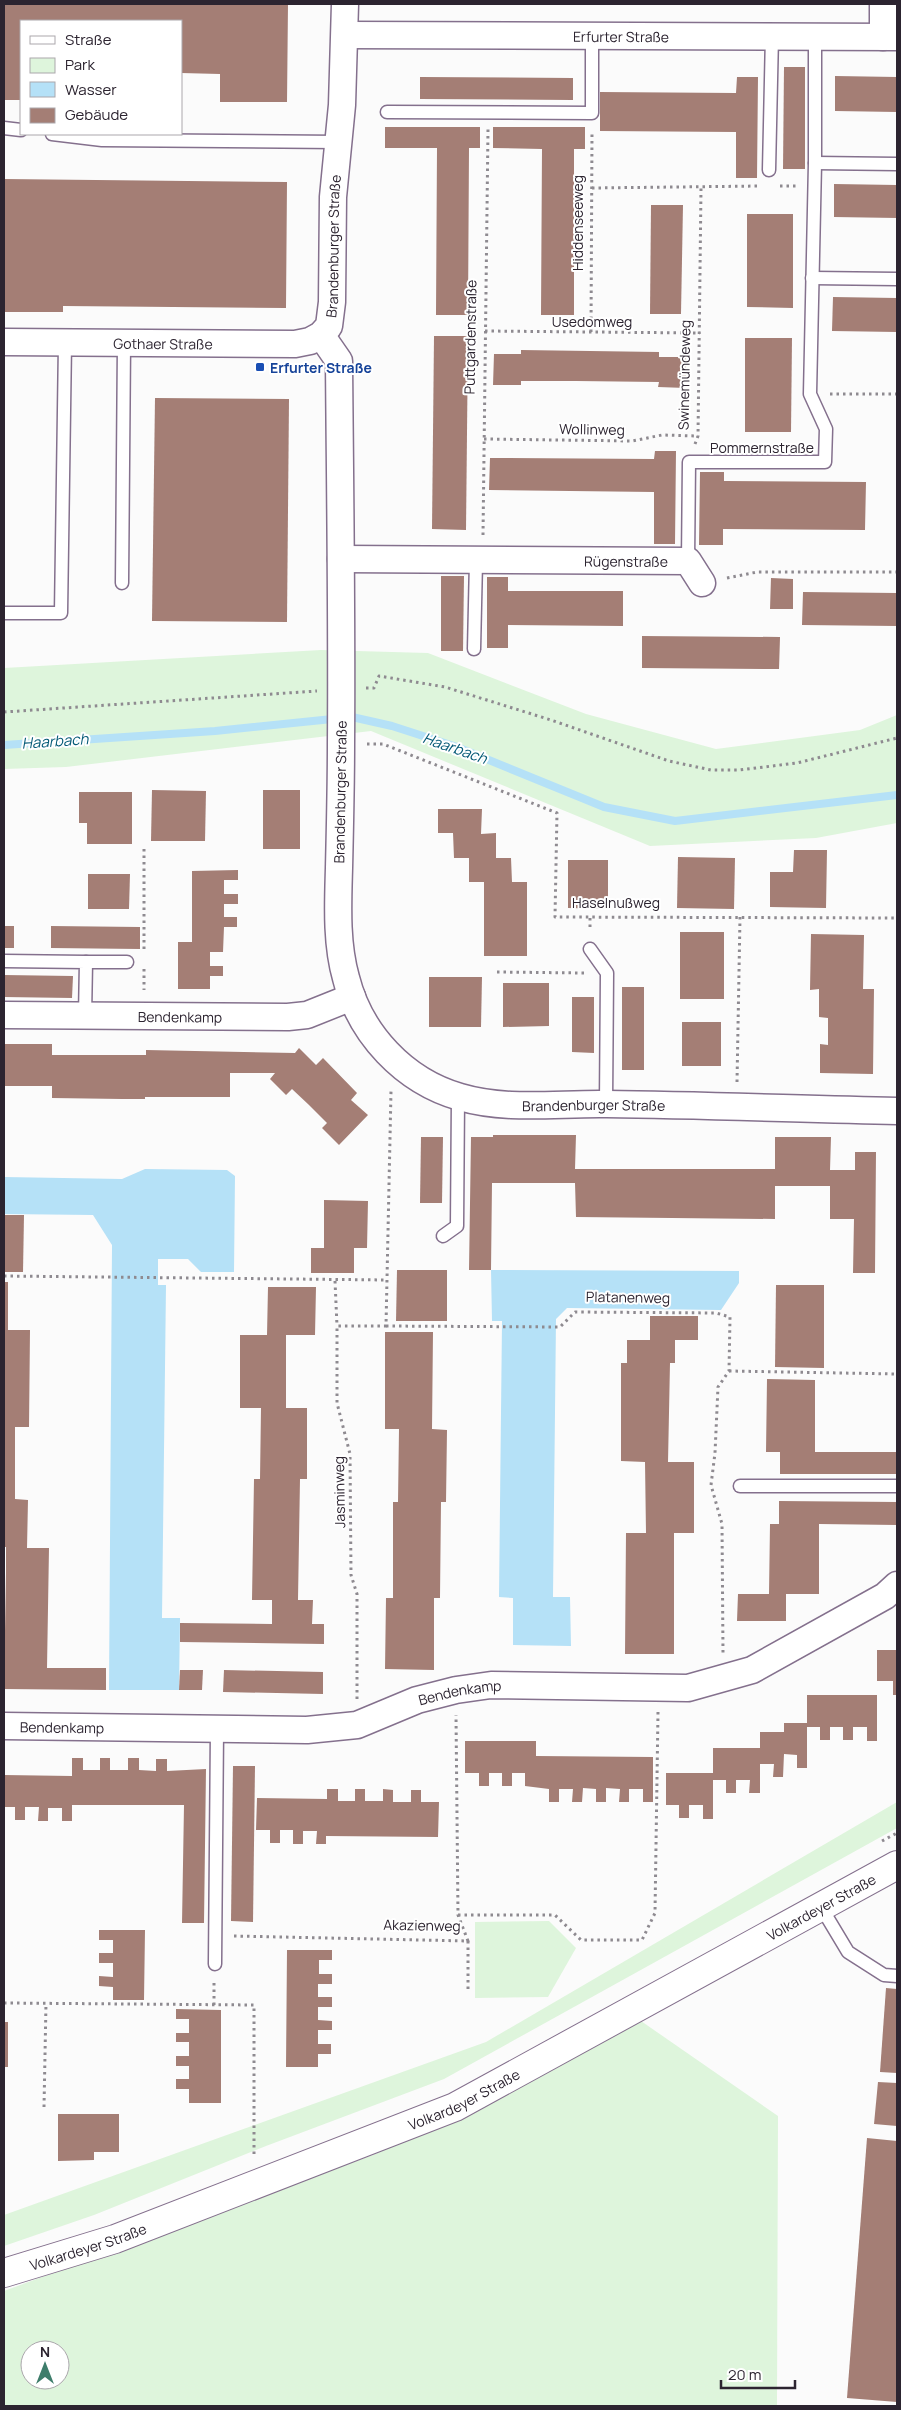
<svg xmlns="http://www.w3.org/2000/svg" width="901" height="2410" viewBox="0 0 901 2410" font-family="Manrope,sans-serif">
	<rect width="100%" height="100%" fill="#fbfbfb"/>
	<g fill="#def5dc" fill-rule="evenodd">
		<path d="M321,650L428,653L586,714L716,749L860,730L897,715V823L816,838L650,846L371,731L66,767L4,769V668Z"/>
		<path d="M897,1802V1828L444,2079L266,2146L94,2215L4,2246V2215L486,2042Z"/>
		<path d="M549,1921L576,1948L548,1997L475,1998V1922Z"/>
		<path d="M641,2021L778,2116L777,2406H4V2291L373,2155L504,2094ZM30,2350H60V2380H30Z"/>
	</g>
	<g fill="#b5e1f7">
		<path d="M145,1169L227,1170L235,1176L234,1272H201L188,1259H158V1285H166L162,1618H180L179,1690H109L112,1245L93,1215L4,1214V1177L122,1179Z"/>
		<path d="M491,1270L739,1271V1283L721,1310L567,1308L556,1319L553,1597H570L571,1646L513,1645V1598L499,1597L502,1321H492Z"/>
	</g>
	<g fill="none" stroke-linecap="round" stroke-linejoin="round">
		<path stroke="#b5e1f7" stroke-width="8" d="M4,745L215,731L352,717L392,726L457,747L604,807L675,821L897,795"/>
	</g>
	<g fill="#a47e75">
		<path d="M4,4H288L287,102H220V74L181,73V21H21V100H4Z"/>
		<path d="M784,67H805V169H783Z"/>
		<path d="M835,76L897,77V112L835,111Z"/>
		<path d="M420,77L573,78V100L420,99Z"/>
		<path d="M737,77H758L757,178H736V132L600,131V92L736,93Z"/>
		<path d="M385,127H480V148H469L468,315H436L437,148H385Z"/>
		<path d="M493,127H585V149H574V315H541L542,149L493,148Z"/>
		<path d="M4,179L287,182L286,308L63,306V312H4Z"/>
		<path d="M834,184L897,185V218L834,217Z"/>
		<path d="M651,205H683L681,314H650Z"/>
		<path d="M747,214H793V308L747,307Z"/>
		<path d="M833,297L897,298V332L832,331Z"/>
		<path d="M434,336H468L466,530L432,529Z"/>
		<path d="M745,338H792L791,432H745Z"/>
		<path d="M521,350L659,352V357H686V388L658,387L659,382L576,381H521V385H493L494,354H521Z"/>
		<path d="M155,398L289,399L287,622L152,621Z"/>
		<path d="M655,451H676L675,544H654V492L489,490L490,458L654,459Z"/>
		<path d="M700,472H724V481L866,482L865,530L723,529V545H699Z"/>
		<path d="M441,576H464L463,651H441Z"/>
		<path d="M487,577H508V591H623V626L508,625V648H487Z"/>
		<path d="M771,578L793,579V609H770Z"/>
		<path d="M803,592L897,593V626L802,625Z"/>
		<path d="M642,636L780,637L779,669L642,668Z"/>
		<path d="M152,790L206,791L205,841H151Z"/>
		<rect x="263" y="790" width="37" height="59"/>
		<path d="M79,792H132V844H87V823H79Z"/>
		<path d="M438,809H482L481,834L496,833V858H511L512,882H527V956H484V882H469V858H454L453,833H438Z"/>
		<path d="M794,850H827L826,908L770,907V872H793Z"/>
		<path d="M678,857L735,858L734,909L677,908Z"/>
		<path d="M568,860H608V909L568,908Z"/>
		<path d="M238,870V880H224V894H238V904H224V917H237V927H224L223,952H210V966H223V976H210V989H178V942H192V871Z"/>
		<path d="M88,874H130L129,909H88Z"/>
		<rect x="4" y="926" width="10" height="22"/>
		<path d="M51,926L140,927V949L51,948Z"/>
		<rect x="680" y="932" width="44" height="67"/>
		<path d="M811,934L864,935L863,989H874L873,1074L820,1073V1044L828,1045V1018L819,1017V989L810,990Z"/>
		<path d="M4,975L73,976L72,998L4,997Z"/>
		<path d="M429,977H482L481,1027H429Z"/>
		<path d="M503,983H549V1026L503,1027Z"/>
		<rect x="622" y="987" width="22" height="83"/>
		<path d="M572,997H594V1053L572,1052Z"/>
		<rect x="682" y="1022" width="39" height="44"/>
		<path d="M4,1044H52V1055H146V1050L295,1053L299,1048L316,1065L323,1058L357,1093L351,1100L368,1115L339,1145L322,1128L327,1123L309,1105L292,1089L286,1095L270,1079L275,1073H230V1097H145V1099H122L52,1098V1086H4Z"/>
		<path d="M493,1135H576L575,1169H775V1137H831L830,1170H855V1152H876L875,1273H853L854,1219H830V1186H775V1219L672,1218L576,1217L575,1183H492L491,1270H469L471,1137H493Z"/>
		<path d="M421,1137H443L442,1203H420Z"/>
		<path d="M324,1200L368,1201L367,1248H354V1273H311V1248H324Z"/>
		<path d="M4,1215H24L23,1272H4Z"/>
		<path d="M397,1270H447V1321H396Z"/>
		<path d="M4,1282H8V1330H30L29,1427H15V1499L28,1500L27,1548H49L47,1668H106V1690L4,1689L6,1572V1547H4Z"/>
		<path d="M776,1285H824V1368L775,1367Z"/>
		<path d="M268,1287H316L315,1335H286V1408H307V1479H300L298,1600H313L312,1624H324V1644L180,1642V1623L272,1624V1600H252L254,1479H260L261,1408H240V1335H267Z"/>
		<path d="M650,1316H698V1340H675V1363H670L668,1462H694V1533H674V1654H625L626,1533H646L645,1462L621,1461V1363H627V1340H650Z"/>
		<path d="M385,1332H433L432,1429L447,1430L446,1502H441L440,1598H434V1670L385,1669L386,1598H393V1502H398L399,1429H385Z"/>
		<path d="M767,1379L815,1380V1452H897V1474H780V1452H766Z"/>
		<path d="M779,1501L897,1502V1525L819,1524V1594H786V1621H737L738,1594H769L770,1524H779Z"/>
		<path d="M877,1650H897V1695H893V1681H877Z"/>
		<path d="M180,1670H203L202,1690H179Z"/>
		<path d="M224,1670L323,1672V1694L223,1692Z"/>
		<path d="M807,1695H877V1741H867V1727H853V1740H843V1727H830V1740H820V1727H807V1768H797V1755L784,1754L783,1777H773L774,1764H760V1793H749L750,1780H736V1793H726V1780H713V1819H703V1805H689V1818H679V1805H666V1773H713V1748H760V1732H784V1723H807Z"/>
		<path d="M465,1741H536V1756L653,1757V1802H643V1789H629V1802H619L620,1789L606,1788V1802H596V1789L583,1788L582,1802H572L573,1789H559V1802H549V1789L525,1786V1773H512V1786H502V1773H489V1786H479V1773H465Z"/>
		<path d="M72,1758H83V1770H100V1758H110V1770H128V1758H139V1770L156,1771V1759H167V1771L206,1769L204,1923H182L184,1805H72V1821H62V1808H48V1821H38L39,1807H25V1820H15V1807H4V1775L72,1776Z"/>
		<path d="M233,1766H255L253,1922L231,1921Z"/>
		<path d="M327,1789H338V1801H355V1789H365V1801H383V1789L393,1790V1802H411V1790H421V1802H439L438,1837L326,1836V1844H316L317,1831H303V1844H293V1830H280V1843H270V1830H256L257,1798L327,1799Z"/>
		<path d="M99,1930H145L144,2000H113V1987L99,1986V1976L113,1977V1963H99V1953H113V1940H99Z"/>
		<path d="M287,1950H332V1960H319V1974H332V1984H318V1997H332V2007H318V2020L332,2021V2030H318V2044H331V2054H318V2067H286Z"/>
		<path d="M886,1988L897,1989V2073L880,2072Z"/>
		<path d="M176,2009L221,2010V2103H189V2089H176V2079H189V2066H176V2056H189V2042H176V2033H189V2019H176Z"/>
		<rect x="4" y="2022" width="4" height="45"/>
		<path d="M878,2082L897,2083V2126L874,2124Z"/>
		<path d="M58,2114H119V2152H94V2160L58,2161Z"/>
		<path d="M867,2138L897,2141V2402L847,2398Z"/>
	</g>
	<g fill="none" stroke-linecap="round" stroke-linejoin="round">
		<g stroke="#84708d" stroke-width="15">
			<g id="service">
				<path d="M387,112L592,113V35"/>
				<path d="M4,128L21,130"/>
				<path d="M52,134L102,140L339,142"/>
				<path d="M815,163L897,164"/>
				<path d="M769,170L772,35"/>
				<path d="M812,278L897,279"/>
				<path d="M688,561L689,462H825L826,429L810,394L815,163V35"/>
				<path d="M122,583L124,343"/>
				<path d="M4,613H61L65,343"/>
				<path d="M474,649L476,561"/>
				<path d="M590,949L607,973L606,1104"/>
				<path d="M4,961L86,962L85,1016"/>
				<path d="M86,962H127"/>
				<path d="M443,1236L457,1226L458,1097"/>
				<path d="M740,1486H897"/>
				<path d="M821,1907L848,1952L884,1975L897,1976"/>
				<path d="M215,1964L217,1729"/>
			</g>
		</g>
		<g stroke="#84708d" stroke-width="29">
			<g id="minor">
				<path id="s1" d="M345,35L897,37"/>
				<path d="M883,37V4"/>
				<path id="s2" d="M321,335L339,361C340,489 342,617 341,744C341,785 340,826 339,868C338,904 336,943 346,978C360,1034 404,1081 460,1097C507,1111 558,1103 607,1104C704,1105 801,1109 897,1111"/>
				<path id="s3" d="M4,342L295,344L310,341L321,335L329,326L332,302L333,197L342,105L345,4"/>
				<path id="s4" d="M341,559L688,561L702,583"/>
				<path id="s5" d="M4,1015L288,1017L307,1015L352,997"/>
				<path id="s6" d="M4,1726L307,1730L357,1725L417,1700L456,1690L491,1685L688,1688L752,1670L885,1596L897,1585"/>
			</g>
		</g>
		<g stroke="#84708d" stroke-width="30">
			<g id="secondary">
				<path id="s7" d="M4,2273L115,2239L455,2107L897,1865"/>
			</g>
		</g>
		<g stroke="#8e8a90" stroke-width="3" stroke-dasharray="2.5 4" stroke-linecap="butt">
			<path d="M780,186H796"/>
			<path d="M592,188L761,186"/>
			<path d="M485,331L700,333"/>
			<path d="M591,332L592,132"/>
			<path d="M830,394H897"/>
			<path d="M484,439L632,441L662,435L698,436"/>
			<path d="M695,444L698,436L701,188"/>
			<path d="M483,535L488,129"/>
			<path d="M727,578L757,572H897"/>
			<path d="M366,688H374L379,676L445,687L551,720L669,761L711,770H739L797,763L897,738"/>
			<path d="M4,712L317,691"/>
			<path d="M367,744H383L557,813L555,917L897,918"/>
			<path d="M144,849V953"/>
			<path d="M590,918V930"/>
			<path d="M144,969V990"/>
			<path d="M497,972L584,973"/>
			<path d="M737,1082L740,917"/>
			<path d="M4,1276L387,1280"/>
			<path d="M335,1281L337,1326"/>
			<path d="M386,1326L560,1327L575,1312L716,1313L730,1317L729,1371L718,1387L715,1453L711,1485L722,1524L723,1653"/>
			<path d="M729,1371L897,1374"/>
			<path d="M357,1699V1594L351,1575L350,1454L337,1403V1326H386L391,1091"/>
			<path d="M882,1841L897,1833"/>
			<path d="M458,1915H555L581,1940H642L655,1913L658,1712"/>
			<path d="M234,1936L468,1941L458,1915L456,1715"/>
			<path d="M468,1941V1990"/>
			<path d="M4,2003L254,2005V2157"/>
			<path d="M214,2005V1981"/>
			<path d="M44,2107L46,2003"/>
		</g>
		<use href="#service" stroke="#fff" stroke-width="12"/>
		<use href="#minor" stroke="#fff" stroke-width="26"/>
		<use href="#secondary" stroke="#fff" stroke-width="28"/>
	</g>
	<rect fill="#1a4fb4" stroke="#fff" stroke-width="2" x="255" y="362" width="10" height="10" rx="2.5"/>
	<g text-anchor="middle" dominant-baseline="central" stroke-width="4" stroke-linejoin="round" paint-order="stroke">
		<g font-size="14" fill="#2c2430" stroke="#fff">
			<text stroke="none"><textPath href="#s1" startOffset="276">Erfurter Straße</textPath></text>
			<text transform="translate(577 223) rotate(-90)">Hiddenseeweg</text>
			<text stroke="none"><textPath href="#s3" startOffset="411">Brandenburger Straße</textPath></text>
			<text x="592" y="321">Usedomweg</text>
			<text transform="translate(470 337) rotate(-89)">Puttgardenstraße</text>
			<text stroke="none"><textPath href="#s3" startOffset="159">Gothaer Straße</textPath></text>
			<text transform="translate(684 375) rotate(-89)">Swinemündeweg</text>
			<text transform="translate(592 429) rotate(1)">Wollinweg</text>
			<text x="762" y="447">Pommernstraße</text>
			<text stroke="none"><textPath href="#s4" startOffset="285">Rügenstraße</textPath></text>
			<text transform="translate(340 792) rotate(-89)">Brandenburger Straße</text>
			<text x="616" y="902">Haselnußweg</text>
			<text stroke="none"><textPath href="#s5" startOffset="176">Bendenkamp</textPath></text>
			<text stroke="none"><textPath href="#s2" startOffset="956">Brandenburger Straße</textPath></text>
			<text transform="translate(628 1297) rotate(1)">Platanenweg</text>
			<text transform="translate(339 1492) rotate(-91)">Jasminweg</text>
			<text stroke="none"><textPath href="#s6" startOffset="462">Bendenkamp</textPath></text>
			<text stroke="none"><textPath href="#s6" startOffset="58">Bendenkamp</textPath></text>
			<text stroke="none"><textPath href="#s7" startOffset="898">Volkardeyer Straße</textPath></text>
			<text transform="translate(422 1925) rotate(1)">Akazienweg</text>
			<text stroke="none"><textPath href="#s7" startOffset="492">Volkardeyer Straße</textPath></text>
			<text stroke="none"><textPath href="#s7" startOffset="88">Volkardeyer Straße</textPath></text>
		</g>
		<g font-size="14" font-weight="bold" fill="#164399" stroke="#fff" text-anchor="start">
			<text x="270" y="367">Erfurter Straße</text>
		</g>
		<g font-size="15" font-style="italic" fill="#055a77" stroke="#fff">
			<text transform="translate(55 741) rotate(-4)">Haarbach</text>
			<text transform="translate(455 748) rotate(19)">Haarbach</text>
		</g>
	</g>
	<rect width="901" height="2410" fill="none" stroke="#2c2430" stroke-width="10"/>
	<rect x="20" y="20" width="162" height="115" fill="#ffffff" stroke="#aba7ac"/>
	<rect x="30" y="36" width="25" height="8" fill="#ffffff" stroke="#aba7ac"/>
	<text x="65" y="45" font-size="15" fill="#2c2430">Straße</text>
	<rect x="30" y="58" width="25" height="15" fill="#def5dc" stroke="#aba7ac"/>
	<text x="65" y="70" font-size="15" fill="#2c2430">Park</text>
	<rect x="30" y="82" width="25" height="15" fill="#b5e1f7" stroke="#aba7ac"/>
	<text x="65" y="95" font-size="15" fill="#2c2430">Wasser</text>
	<rect x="30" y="108" width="25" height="15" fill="#a47e75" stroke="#aba7ac"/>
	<text x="65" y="120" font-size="15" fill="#2c2430">Gebäude</text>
	<g transform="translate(45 2365)"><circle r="24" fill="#ffffff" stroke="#aba7ac"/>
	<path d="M0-4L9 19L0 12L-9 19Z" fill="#3e7d6b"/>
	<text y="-8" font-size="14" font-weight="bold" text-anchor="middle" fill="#2c2430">N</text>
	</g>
	<path d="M721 2380v8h74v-8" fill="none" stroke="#2c2430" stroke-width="2.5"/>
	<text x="728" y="2380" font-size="15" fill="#2c2430" stroke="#ffffff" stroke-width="4" paint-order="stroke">20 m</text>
</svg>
